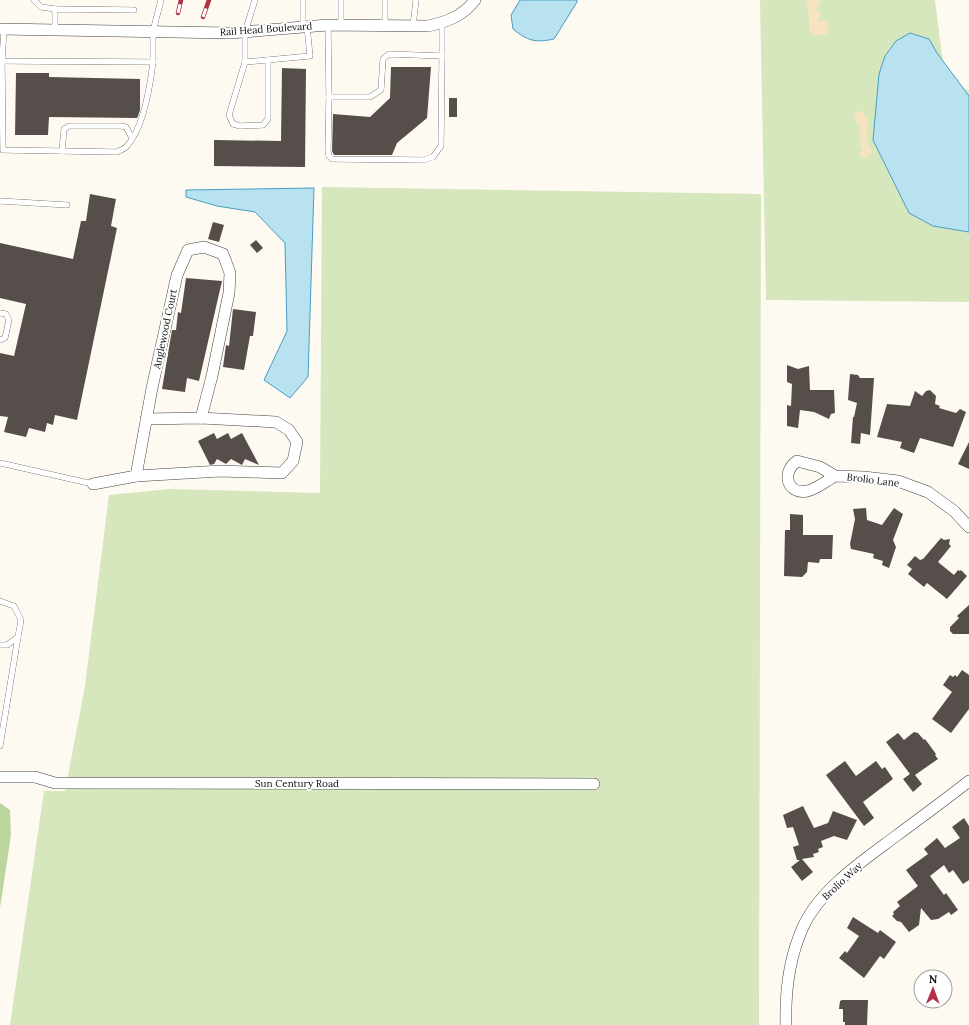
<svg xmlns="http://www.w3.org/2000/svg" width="969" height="1025" viewBox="0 0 969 1025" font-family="Lora,serif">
	<rect width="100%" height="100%" fill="#fefaf1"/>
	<g fill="#d6e6bd">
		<path d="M760,0H935L945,80L969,91V302L766,300Z"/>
		<path d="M322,187L761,194L759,1025H10L44,791H65L85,686L109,495L170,489L320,493Z"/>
	</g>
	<path fill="#bcd59d" d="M0,803L10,810L11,835L0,908Z"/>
	<g fill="#f6e4c1">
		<path d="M802,0H820V5L816,8L821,15L818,20L820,22L825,19L829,22L828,32L826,35H814L809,31V17L806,1Z"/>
		<path d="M861,110L868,118L867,139L872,151L870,156L865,159L859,155L863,148L859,146L861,137L859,131L860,124L856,123L854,115Z"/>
	</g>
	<g fill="#b9e2f1" stroke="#469ec2">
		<path d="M520,0H577V2L554,39C535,43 528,41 513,29L511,15Z"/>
		<path d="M910,33L929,39L937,53L969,96V232L933,226L909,213L873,140L879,74L885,56L896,41Z"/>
		<path d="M314,188L308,377L290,398L264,380L287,331L285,243L255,212L217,206L186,197V190Z"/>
	</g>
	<g fill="#564e4b">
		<path d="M391,67H431L427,118L397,143L392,155H334L332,151L333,114L370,117L390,98Z"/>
		<path d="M282,68L306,69L305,167L214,166V140L281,141Z"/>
		<path d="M16,73H49V77L140,79V110L138,116L137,118L49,117L48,135H15Z"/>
		<rect x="449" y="98" width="8" height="19"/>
		<path d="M90,194L116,199L111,226L117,228L77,420L55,415L53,425L47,423L45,432L29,428L26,437L4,432L8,417L0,416V353L14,356L26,304L0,298V243L73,259L81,221H86Z"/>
		<path d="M213,222L224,225L219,242L208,239Z"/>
		<path d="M256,240L263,248L257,253L250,245Z"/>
		<path d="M186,278L222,281L199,381L187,378L185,392L162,389L172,330H176L178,312L181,313Z"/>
		<path d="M233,309L256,312L253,336H250L244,370L223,367L226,345L229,346Z"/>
		<path d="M787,365L798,369L809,366L810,390H834L835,413L831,414L829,419L814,412L800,410L798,428L787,426V405L791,406L792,384L787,382Z"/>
		<path d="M850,374L858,375L860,378H874L870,435L861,433L860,444L851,443L853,417H854L857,403L848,400Z"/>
		<path d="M930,390L936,396L935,404L940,406L939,408L956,413L960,409L966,412L953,447L920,438L914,453L900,448L902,442L877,437L887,404L910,406L915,391L922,396L926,391Z"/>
		<path d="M214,433L217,439L228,433L231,439L242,433L259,465L245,459L242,465L231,459L226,464L217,459L214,464L210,465L198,441Z"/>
		<path d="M969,442V469L958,464Z"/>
		<path d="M866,508L867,520L882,525L894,508L903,514L893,540L896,547L889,568L882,565L883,561L873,558L874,554L851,549L850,544L855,519L853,509Z"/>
		<path d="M790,514L803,515V535H833L832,559H820L819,563L808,562L807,572L802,577L784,576L785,530H790Z"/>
		<path d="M941,538L944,540L950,539L949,544L951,546L938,562L954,575L958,570L960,571L961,570L967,576L947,599L927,583L924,587L908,574L912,569L907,565L915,556L920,560L923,559Z"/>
		<path d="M969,605V634H953L950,631V627L959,618L957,616Z"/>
		<path d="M962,670L969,675V709L951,733L932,719L952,692L943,685L950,675L953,677L955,675L957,677Z"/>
		<path d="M914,732L918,733L924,740L925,739L936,754L935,755L938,759L915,775L922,784L913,792L903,779L910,774L886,742L898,733L904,740Z"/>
		<path d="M845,761L856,776L876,761L882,769L885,767L893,779L863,802L874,818L864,826L826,775Z"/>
		<path d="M803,806L814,828L828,823L833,811L857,820L847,840L834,836L821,841L823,847L818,849L819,852L813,854L814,857L802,859L813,872L802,881L791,867L800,860H797L793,847L799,845L793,827L787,828L783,815Z"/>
		<path d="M964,818L969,826V880L963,884L953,870L949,873L944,865L930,876L944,895L946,893L958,910L951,915L949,912L938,919L931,920L921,908L919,925L909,932L901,922L897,921L892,916L894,914L893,912L900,906L897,902L918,886L906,870L928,854L924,849L937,838L945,848L960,838L952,827Z"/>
		<path d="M853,917L878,933L880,930L896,942L884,959L880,956L864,978L839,958L845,951L847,953L859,936L847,928Z"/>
		<path d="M842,1000H868L867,1025H845V1022H843V1009H839L840,1001Z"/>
	</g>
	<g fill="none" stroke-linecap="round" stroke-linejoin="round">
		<g stroke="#414141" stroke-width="6">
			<g id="service">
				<path d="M34,0L41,7L55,9"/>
				<path d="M255,0L245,32V62L310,56L307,26"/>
				<path d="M341,0V25"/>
				<path d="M385,0V25"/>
				<path d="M328,25L329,97H370L381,90L383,59L389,54L442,56V23"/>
				<path d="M303,26V0"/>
				<path d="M413,26L416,0"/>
				<path d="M4,29L2,61L153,62V31L161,0"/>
				<path d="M55,29V9L134,10"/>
				<path d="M2,61L3,150L117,152C120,150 125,149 127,146C144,127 150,87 153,62"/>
				<path d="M245,62L229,115L233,124L240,126L263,125L268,119V60"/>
				<path d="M329,97L328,151L329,156L332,159L423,160L433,157L441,146L442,56"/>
				<path d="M62,151L64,129L69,126H121L126,127L132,138"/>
				<path d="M0,201L67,205"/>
				<path d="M0,313L6,314L9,320L5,338L0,340"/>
				<path d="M0,463L93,484"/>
				<path d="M0,601L14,606L21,620L18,637L7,645H0"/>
				<path d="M0,746L18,637"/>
			</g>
		</g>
		<g stroke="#414141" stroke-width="12">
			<g id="minor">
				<path d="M0,29L230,33L328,25L428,26C447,22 463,16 475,0"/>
				<path d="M136,476L221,471L282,473L293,461L297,442L289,430L276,422L201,418L146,419"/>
				<path d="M835,476C826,481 817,489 807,491C787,495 781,472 797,461L820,467L835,476L864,477L898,481L928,492L954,511L969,527"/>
				<path d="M93,484L136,476L152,388L177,275L188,250L204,247L223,254L230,273L229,293L212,376L201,418"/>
				<path d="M0,777H35L55,783L594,784"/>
				<path d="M786,1025C785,992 789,958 803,927C820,889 864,860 896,836C920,818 945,800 969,781"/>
			</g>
		</g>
		<use href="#service" stroke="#fff" stroke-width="5.5"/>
		<use href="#minor" stroke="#fff" stroke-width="11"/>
		<g stroke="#b33145" stroke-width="4.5">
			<g id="rail">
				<path d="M178,13L181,0"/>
				<path d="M203,17L209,0"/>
			</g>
		</g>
		<use href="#rail" stroke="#fff" stroke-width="3" stroke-dasharray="9" stroke-linecap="butt"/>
	</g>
	<g text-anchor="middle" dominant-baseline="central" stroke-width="4" stroke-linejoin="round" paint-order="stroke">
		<g font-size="10" fill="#0e0e0e" stroke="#fff">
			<text transform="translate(266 29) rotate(-4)">Rail Head Boulevard</text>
			<text transform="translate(165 329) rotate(-78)">Anglewood Court</text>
			<text transform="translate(873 480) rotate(7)">Brolio Lane</text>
			<text x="297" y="783">Sun Century Road</text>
			<text transform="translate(842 881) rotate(-43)">Brolio Way</text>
		</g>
	</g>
	<g transform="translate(933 989) rotate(1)"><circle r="19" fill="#ffffff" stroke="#9f9f9f"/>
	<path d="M0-3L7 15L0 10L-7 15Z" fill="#b33145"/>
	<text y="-6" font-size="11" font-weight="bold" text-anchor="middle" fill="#0e0e0e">N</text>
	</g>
</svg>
